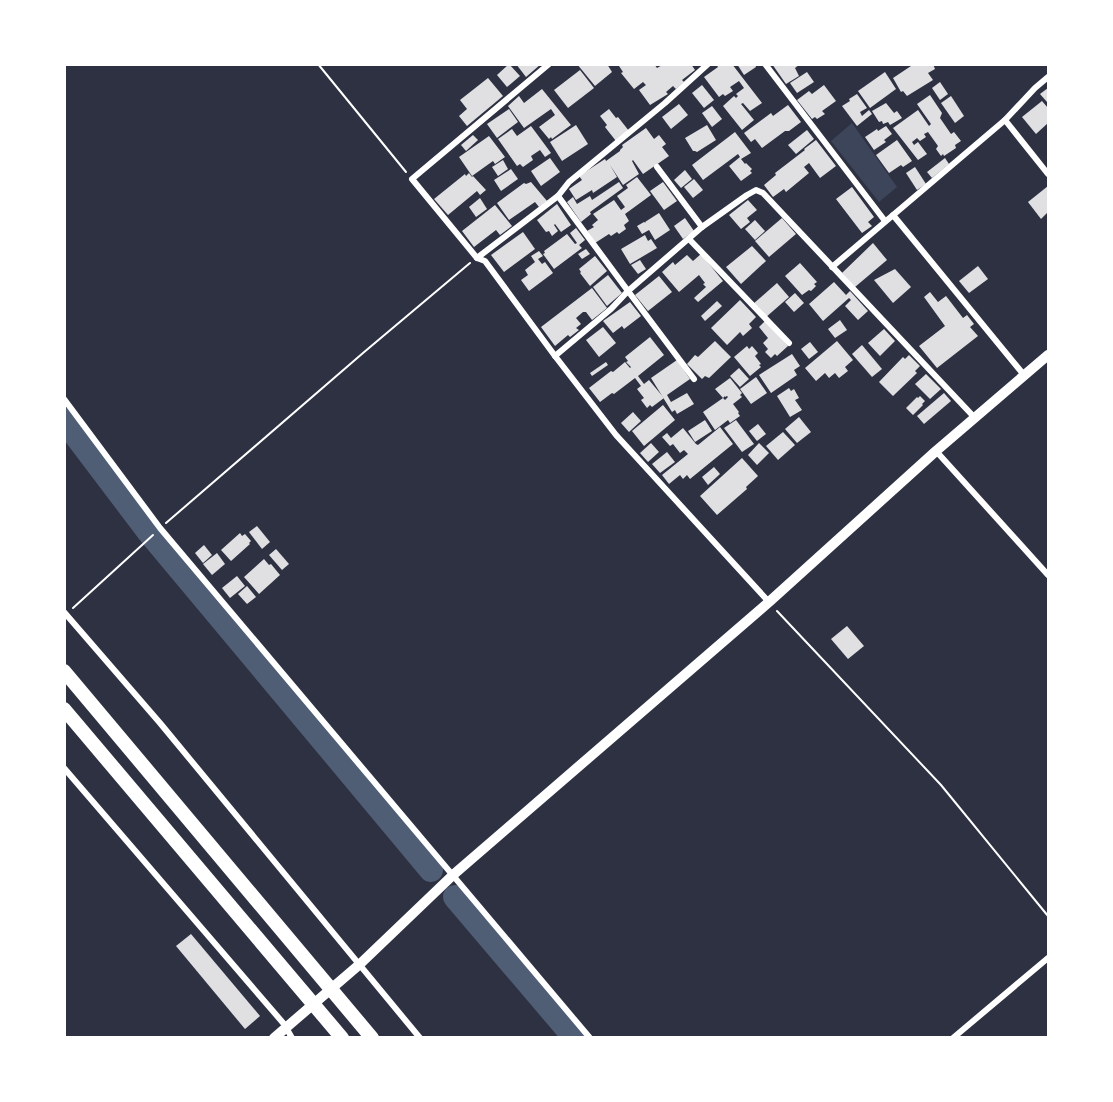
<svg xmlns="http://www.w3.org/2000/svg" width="1113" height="1102" viewBox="0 0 1113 1102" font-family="Ubuntu,sans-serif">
	<rect width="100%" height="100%" fill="#2d3142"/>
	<path fill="#3c4559" d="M852,123L897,187L879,202L831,141Z"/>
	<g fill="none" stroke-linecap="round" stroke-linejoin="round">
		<g stroke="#4f5d75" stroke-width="24">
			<path d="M64,420L148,531L431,870"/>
			<path d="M455,897L575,1038"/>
		</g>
	</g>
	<g fill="#e0e0e3">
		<path d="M509,64L520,76L507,87L497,75Z"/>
		<path d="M516,64H541L526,77Z"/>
		<path d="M577,64H607L612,72L595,86Z"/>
		<path d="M621,64H654L657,68L664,64H691L695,70L682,80L684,82L676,89L673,86L666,92L668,94L650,105L639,90L646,85L643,82L634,89L621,73L623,72L619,66Z"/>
		<path d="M716,64H732L762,103L750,111L743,103L741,104L754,120L742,130L723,106L734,96L736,98L738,96L736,94L744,88L739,81L730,87L733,91L725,96L723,94L719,97L704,77L718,67Z"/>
		<path d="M737,64H755L756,67L744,75Z"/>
		<path d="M772,64H800L795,68L799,76L786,84Z"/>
		<path d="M914,64H933L935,69L928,73L933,80L907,96L903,91L901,92L893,78Z"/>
		<path d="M580,70L594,88L568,108L554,90Z"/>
		<path d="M807,72L814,82L797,93L790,83Z"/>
		<path d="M885,72L896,89L870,108L858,91Z"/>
		<path d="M488,78L503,96L467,126L459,116L467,109L460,100Z"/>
		<path d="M940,82L948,94L940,100L932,88Z"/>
		<path d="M702,85L714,100L704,108L692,93Z"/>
		<path d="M824,85L836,101L822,111L825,114L817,119L815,117L812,119L797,100L809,91L812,94Z"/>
		<path d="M1048,88V101L1047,102L1040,94Z"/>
		<path d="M542,89L571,125L552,139L551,137L549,139L539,127L555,115L551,109L524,128L508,106L519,96L524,103Z"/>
		<path d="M857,94L867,108L860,112L862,116L869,110L872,114L857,126L842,106L850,101L849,99Z"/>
		<path d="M930,95L942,113L940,118L951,134L954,132L961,141L955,145L956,148L944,156L943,154L941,156L936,149L938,146L928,132L924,134L926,137L920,141L917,138L912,142L914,145L918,142L927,154L918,160L893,128L918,110L929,126L931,124L917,104Z"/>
		<path d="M951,96L964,116L955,123L941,103Z"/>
		<path d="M1042,101L1048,108V123L1036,134L1022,117Z"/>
		<path d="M886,103L894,113L897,111L902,118L890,125L888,122L883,124L882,121L879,122L872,111Z"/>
		<path d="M679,104L688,115L671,129L662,117Z"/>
		<path d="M788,105L801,122L789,131H785L762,148L755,139L751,142L744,133L771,113L773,116Z"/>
		<path d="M712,106L722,119L712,127L702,113Z"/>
		<path d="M509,109L518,122L497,138L487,124Z"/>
		<path d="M609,109L616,118L618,117L629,131L616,141L605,127L607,125L600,116Z"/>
		<path d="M576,125L588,144L562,161L550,142Z"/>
		<path d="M707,125L716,140L697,152L695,151H693L685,138Z"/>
		<path d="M531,126L551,153L545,157L540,150L531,156L533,160L523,167L520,164L517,166L498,139L512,129L517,136Z"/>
		<path d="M886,126L892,134L884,140L886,142L874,150L865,137L877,129L878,131Z"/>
		<path d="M646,128L654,139L659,135L666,144L662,147L669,156L643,174L633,160L632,161L639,174L623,185L610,165L617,177L593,193L592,190L576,200L569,189L582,180L579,176L605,159L606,161L620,151V150L623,147L622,145Z"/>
		<path d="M807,130L814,139L796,154L788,145Z"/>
		<path d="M735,132L751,153L741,159L745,164L746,163L752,169L750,171L752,173L741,181L729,166L740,157L738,154L703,180L692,165Z"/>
		<path d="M473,135L478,140L466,151L461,145Z"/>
		<path d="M489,136L505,157L495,164L493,161L472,176L459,157Z"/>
		<path d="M816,140L836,166L820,178L809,163L804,167L809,173L786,192L784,189L773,197L764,185L776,175L775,173L805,150L804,149Z"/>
		<path d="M897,140L912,161L903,167L901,165L889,173L876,155Z"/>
		<path d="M550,158L560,172L541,186L531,171Z"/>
		<path d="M945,158L949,164L932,178L927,172Z"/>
		<path d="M503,160L508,169L498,176L492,167Z"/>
		<path d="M915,167L926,184L917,190L906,173Z"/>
		<path d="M511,169L518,179L501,191L494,180Z"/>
		<path d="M685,170L692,179L681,188L674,180Z"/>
		<path d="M469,173L472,177L473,176L486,190L480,195L477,191L448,215L434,199L465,174L466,176Z"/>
		<path d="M637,177L651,195L625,214L629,221L624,225L626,229L619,234L617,232L611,236L609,234L595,243L587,231L594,227L592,225L598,220L593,214L614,200L621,210L625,207L617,196L628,188L626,185Z"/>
		<path d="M694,179L703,190L693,198L684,187Z"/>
		<path d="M531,182L547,201L539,207L535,202L509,220L497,203L524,183L526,184Z"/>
		<path d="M619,182L623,188L590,212L591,214L581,222L567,202L573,197L577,204L590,196L592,200Z"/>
		<path d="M663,182L677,201L664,210L650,191Z"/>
		<path d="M1048,186V212L1041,219L1028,202Z"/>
		<path d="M852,187L874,217L868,222L872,226L862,233L836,199Z"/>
		<path d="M480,198L487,209L476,217L469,207Z"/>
		<path d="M748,200L757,210L747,218L750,222L741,229L729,215Z"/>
		<path d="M557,204L571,225L561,232L555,224L554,225L558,231L552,236L549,231L546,232L537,220Z"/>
		<path d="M495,205L512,226L500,235L496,230L474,247L462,231Z"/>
		<path d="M659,213L670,230L655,240L649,230L642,234L637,226L644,222L646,223L645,222Z"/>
		<path d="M685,218L694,231L683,239L674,226Z"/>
		<path d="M782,218L796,234L769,257L755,241Z"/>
		<path d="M755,220L765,231L755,240L745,229Z"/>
		<path d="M576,228L585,240L579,245L582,248L554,269L543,254L545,253L544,251L567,234L575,244L577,243L570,233Z"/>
		<path d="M523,232L535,249L504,272L491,255Z"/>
		<path d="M645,235L648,241L651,239L657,248L630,264L621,249Z"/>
		<path d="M873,243L887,260L855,287L842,273Z"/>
		<path d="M752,246L766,261L741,284L726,267Z"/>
		<path d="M586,249L590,254L582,259L578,254Z"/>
		<path d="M539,251L543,256L538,259L542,264L545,262L553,273L529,291L521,280L528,275L525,270L535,262L531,256Z"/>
		<path d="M701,254L723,281L698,302L694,298L706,287L703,284L705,283L699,275L679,292L662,272L673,262L675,265L687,255L693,261Z"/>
		<path d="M595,256L607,271L590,286L580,273L581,272L579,269Z"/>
		<path d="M640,260L646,269L638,274L631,265Z"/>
		<path d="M800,263L817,282L814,284L816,286L811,291L809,290L802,295L785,276Z"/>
		<path d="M978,266L988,279L969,293L959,281Z"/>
		<path d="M895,269L911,287L893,303L874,280Z"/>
		<path d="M608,275L622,293L607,306L593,287Z"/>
		<path d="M659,276L672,292L648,311L635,295Z"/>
		<path d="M834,282L846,295L850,291L868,311L858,320L845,306L851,300L849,298L823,321L809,304Z"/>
		<path d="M777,283L789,297L765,318L753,304Z"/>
		<path d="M592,288L607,308L592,320L586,312H583L576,318L581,324L576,328L579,330L570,337L568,335L555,346L541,327Z"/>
		<path d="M930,292L938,302L946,296L963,318L967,315L974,324L970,327L978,336L937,368L919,346L945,326L924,297Z"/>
		<path d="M795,293L804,303L794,312L785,302Z"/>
		<path d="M740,300L756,317L749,324L752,328L743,336L740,332L727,345L711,328Z"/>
		<path d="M717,301L722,306L705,321L701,316Z"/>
		<path d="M630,302L641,316L624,329L622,326L613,333L603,321Z"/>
		<path d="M840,320L847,330L835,338L828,329Z"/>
		<path d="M765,321L788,346L777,356L775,354L771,358L765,352L768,349L763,343L768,338L759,327Z"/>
		<path d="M603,327L616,343L599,357L586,340Z"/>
		<path d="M884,329L895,341L880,356L868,343Z"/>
		<path d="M650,337L664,355L638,376L644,384L649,380L664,398L652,407L650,405L647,408L641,400L644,398L637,389L641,386L635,378L614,394L612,393L600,402L589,388L611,371L613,372L625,362L630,368L631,367L626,362L628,361L625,357Z"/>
		<path d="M715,341L731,357L709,378L705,376L702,379L687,364L695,355L698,357Z"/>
		<path d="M837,341L853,360L845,367L848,371L839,378L835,373L829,378L825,373L816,381L805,368Z"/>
		<path d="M810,342L818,352L809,359L801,349Z"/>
		<path d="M862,345L882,369L872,377L852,354Z"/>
		<path d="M747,346L749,349L752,346L758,353L755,356L761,364L759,365L761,367L750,376L734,357Z"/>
		<path d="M792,354L800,366L794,370L797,375L771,393L759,375Z"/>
		<path d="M909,355L920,366L915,371L917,373L893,396L879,382L903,357L905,359Z"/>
		<path d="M677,360L690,379L667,395L671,402L687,393L694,404L677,414L675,410L672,412L651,378Z"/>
		<path d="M606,362L608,365L592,376L590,373Z"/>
		<path d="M739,368L749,379L740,387L730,376Z"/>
		<path d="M926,374L941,389L930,399L915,384Z"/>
		<path d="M756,377L767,393L751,404L740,389Z"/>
		<path d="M730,378L742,393L740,395L742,397L733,404L739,412L738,413L740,416L730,423L728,420L715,430L703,412L723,398L725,400L728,397L727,396L725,397V396L723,398L715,389Z"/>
		<path d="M789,388L791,391L794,389L799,398L795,400L802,410L790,417L777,396Z"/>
		<path d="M944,393L951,401L924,424L917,416Z"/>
		<path d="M920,396L925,401L922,404L923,405L913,415L906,408L917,397L918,398Z"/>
		<path d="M663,405L675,420L644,446L632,431Z"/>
		<path d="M633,412L641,421L629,432L621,423Z"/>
		<path d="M799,417L811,432L797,443L785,429Z"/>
		<path d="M705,420L712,431L695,442L688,431Z"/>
		<path d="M736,420L754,444L742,452L724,428Z"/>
		<path d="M758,424L766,434L757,441L749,431Z"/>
		<path d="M720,427L733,444L690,479L687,475L683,479L680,475L669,484L662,475L688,454L684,450L680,453L673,444L670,446L662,437L667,433L671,438L683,428L696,444L698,445Z"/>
		<path d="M783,432L795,445L778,460L766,446Z"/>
		<path d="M651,443L659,452L648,462L640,453Z"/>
		<path d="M759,443L769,453L757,465L748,455Z"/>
		<path d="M667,452L675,462L660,473L652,464Z"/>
		<path d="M742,458L758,476L746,487L747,489L717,515L700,496Z"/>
		<path d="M714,467L720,474L708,485L702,477Z"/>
		<path d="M257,526L270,542L262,549L249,532Z"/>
		<path d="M240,533L242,536L245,534L251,541L249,543L250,544L231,561L221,550Z"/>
		<path d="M204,545L212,555L203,563L195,553Z"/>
		<path d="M276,549L289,564L282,570L269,555Z"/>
		<path d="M217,553L225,564L212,575L203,564Z"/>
		<path d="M264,559L269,565L271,564L280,575L259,594L244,577Z"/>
		<path d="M237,576L245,586L230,598L222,588Z"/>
		<path d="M247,586L256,597L247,604L238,594Z"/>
		<path d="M847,626L864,646L848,659L831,639Z"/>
		<path d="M191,934L260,1016L245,1029L176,946Z"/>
	</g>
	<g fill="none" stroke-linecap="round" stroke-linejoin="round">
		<g stroke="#fff" stroke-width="2">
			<path d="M318,64L406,172"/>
			<path d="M166,523L363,353L470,263"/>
			<path d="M73,608L153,535"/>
			<path d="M777,611L941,785L1048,916"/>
		</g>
		<g stroke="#fff" stroke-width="6">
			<path d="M549,64L412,179L477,258L485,261L555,356L616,435L769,602"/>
			<path d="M765,64L885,221"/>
			<path d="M1005,120L1048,174"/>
			<path d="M657,167L702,227"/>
			<path d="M558,196L628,291L702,227L747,195L756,190L763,193L975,418"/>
			<path d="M893,215L1024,375"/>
			<path d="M689,239L789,343"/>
			<path d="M477,258L558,196L569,182L665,103L708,64"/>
			<path d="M832,267L1005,120L1035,88L1048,77"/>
			<path d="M555,356L611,309L628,291L694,379"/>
			<path d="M64,399L160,528L590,1038"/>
			<path d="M936,451L1048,575"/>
			<path d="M64,612L160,723L420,1038"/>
			<path d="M64,768L284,1024L292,1038"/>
			<path d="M953,1038L1048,958"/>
		</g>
		<path stroke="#fff" stroke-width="10" d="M274,1038L360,964L453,875L769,602L936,451L1048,355"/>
		<g stroke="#fff" stroke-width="14">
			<path d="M64,671L372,1038"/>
			<path d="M64,709L342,1038"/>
		</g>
	</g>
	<rect width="1113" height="1102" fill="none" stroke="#ffffff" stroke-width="132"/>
</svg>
